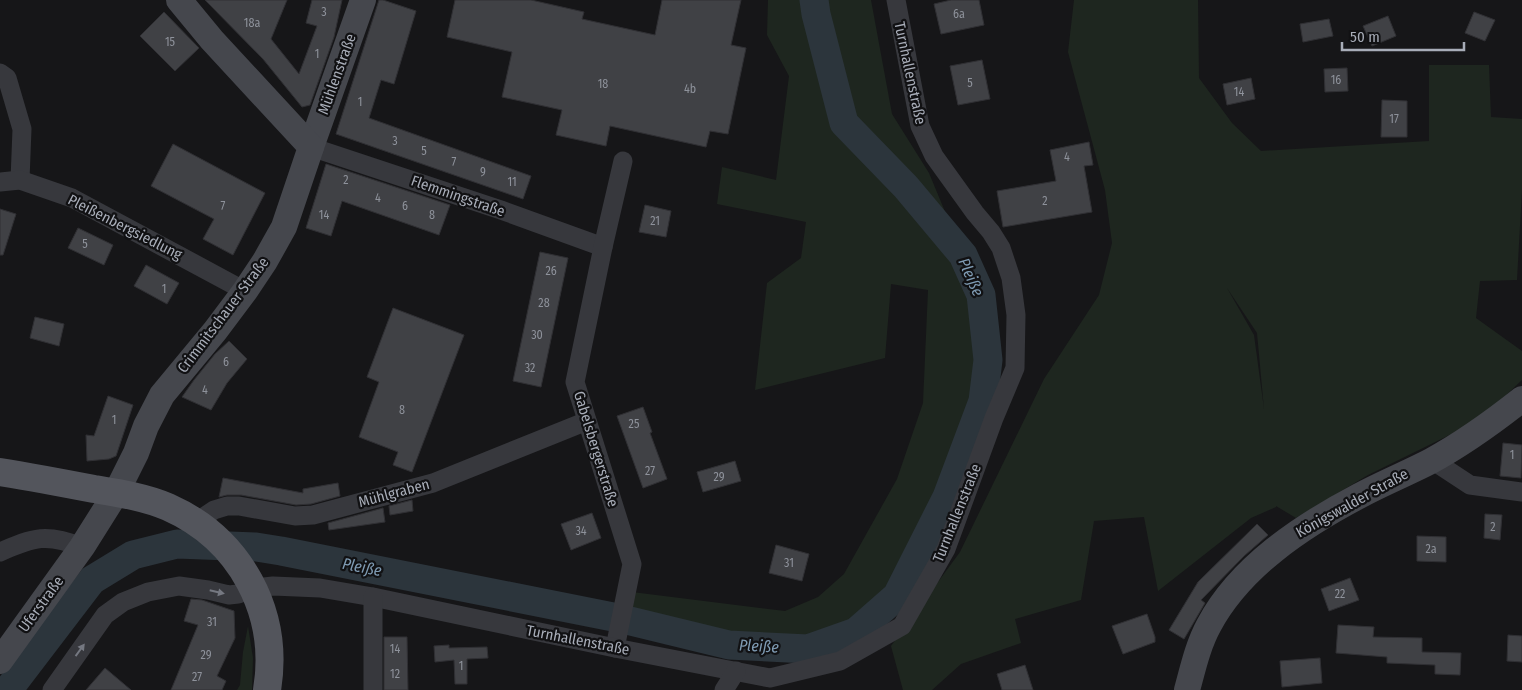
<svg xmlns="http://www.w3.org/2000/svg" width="1522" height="690" viewBox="0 0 1522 690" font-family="'Fira Sans Condensed',sans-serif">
	<rect width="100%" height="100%" fill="#161618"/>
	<g fill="#1e261f" fill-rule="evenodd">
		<path d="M768,0H871L892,114L929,173L963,255L981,295L988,360L983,401L947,497L897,596L856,632L808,649L729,645L618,618L632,592L785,611L818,597L844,574L897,479L923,403L928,290L891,284L885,358L755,390L767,283L801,258L806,222L717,204L722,167L776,180L789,76L767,35Z"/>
		<path d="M1074,0H1198L1199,78L1232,123L1261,151L1429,141V65H1489L1491,117L1522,119V190L1517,280L1480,281L1476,318L1522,351V380L1480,420L1368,475L1296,518L1276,506V507L1251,518L1158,591L1144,517L1094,521L1081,600L1015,619L1021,643L961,664L932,690H903L891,646L960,552L1044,379L1099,295L1112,243L1105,190L1068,52ZM1227,288L1257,333L1264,409L1254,335Z"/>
		<path d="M248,626L253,658L252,690H237L240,685L243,652Z"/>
	</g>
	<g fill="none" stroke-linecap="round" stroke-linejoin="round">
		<path stroke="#2c353c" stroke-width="29" d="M8,690L92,580L133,555L177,544L256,547L281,551L618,618L729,645L808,649L856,632L897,596L947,497L983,401L988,360L981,295L963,255L906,187L844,123L816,14L814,0"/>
	</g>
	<g fill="#404145" stroke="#303034">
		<path d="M205,0H287L271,39L299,74L317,26L306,23L312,0H342L334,37L310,105L302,107L263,59Z"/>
		<path d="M379,0H383L416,11L394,84L381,80L369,118L531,176L523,199L336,134Z"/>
		<path d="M455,0H531L584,12L582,19L655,35L662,0H741L731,45L746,48L728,134L710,131L706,147L610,126L606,146L556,135L562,110L502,97L512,52L447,37Z"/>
		<path d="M951,0H979L984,25L941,34L934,4Z"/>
		<path d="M164,12L199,48L175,71L140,36Z"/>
		<path d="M1474,12L1495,20L1485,41L1465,33Z"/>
		<path d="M1388,16L1396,36L1372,46L1363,26Z"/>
		<path d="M1329,19L1333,36L1303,42L1300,24Z"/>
		<path d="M982,60L990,99L958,105L950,66Z"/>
		<path d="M1347,68L1348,91L1325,92L1324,69Z"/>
		<path d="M1251,78L1255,99L1227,105L1223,84Z"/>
		<path d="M1382,100L1407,101V137H1381Z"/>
		<path d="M1089,142L1093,165L1084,166L1092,212L1003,227L997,191L1056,181L1050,150Z"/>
		<path d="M173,144L265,193L233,255L203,239L214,219L151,186Z"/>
		<path d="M326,164L450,205L439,235L342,201L331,236L306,228Z"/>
		<path d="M645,205L671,211L666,237L639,232Z"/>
		<path d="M0,209L16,214L3,255H0Z"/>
		<path d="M78,228L113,245L104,265L68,248Z"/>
		<path d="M540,252L568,258L541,387L513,381Z"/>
		<path d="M146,265L179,283L167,304L134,286Z"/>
		<path d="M393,308L464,335L412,472L393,465L398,452L359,437L379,382L367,377Z"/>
		<path d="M35,317L64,324L59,346L30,338Z"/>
		<path d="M229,341L247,359L227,383L211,410L182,397L194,380L215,354Z"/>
		<path d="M108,396L133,405L116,456L109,459L87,461L86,435L94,436Z"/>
		<path d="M643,407L652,432L650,433L667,479L643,488L617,416Z"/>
		<path d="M1503,443L1522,445L1521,478L1500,476Z"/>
		<path d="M735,461L741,481L703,492L697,472Z"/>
		<path d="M223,478L303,493V489L338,483L340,496L311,504L296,505L241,495H227L219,497Z"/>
		<path d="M412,500L413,511L390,515L389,506Z"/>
		<path d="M383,508L385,522L329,530L328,523Z"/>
		<path d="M592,513L601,538L571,550L561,524Z"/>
		<path d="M1485,514L1502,515L1500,540L1484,538Z"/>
		<path d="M1257,524L1268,535L1244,556L1201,600L1205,603L1184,639L1169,630L1198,582Z"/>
		<path d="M1417,536L1446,537V562L1417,561Z"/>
		<path d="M776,545L809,554L802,581L769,573Z"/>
		<path d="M1350,578L1359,600L1329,611L1321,589Z"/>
		<path d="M191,599L202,600L234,611L235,638L217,676L226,681L222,690H171L198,625L184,621Z"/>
		<path d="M1147,614L1155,637V642L1123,654L1112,626Z"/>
		<path d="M1338,625L1374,627L1373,637L1422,638V652L1461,653L1460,675L1435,674V665L1387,663V657L1336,653Z"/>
		<path d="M1508,635L1522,636V662L1507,661Z"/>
		<path d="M384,637H407L408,690H384Z"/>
		<path d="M449,645V648L487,647L488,658L467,659V684H455L454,660L435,662L434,646Z"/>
		<path d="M1320,658L1322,683L1282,687L1280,661Z"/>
		<path d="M1025,665L1033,690H1002L997,674Z"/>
		<path d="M105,668L131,690H86Z"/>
	</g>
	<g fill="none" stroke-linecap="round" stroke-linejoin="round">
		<g stroke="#37383d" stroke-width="19">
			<path d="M0,73L7,78L22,129L20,180"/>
			<path d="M311,147L501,210L603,247"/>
			<path d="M0,182L20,180L72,198L245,291"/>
			<path d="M1432,460L1470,485L1522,492"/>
			<path d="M195,523L214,510L227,506H239L295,516L313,515L433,483L587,421"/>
			<path d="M0,552C34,537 47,533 82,547"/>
			<path d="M615,648L632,564L575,382L603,247L623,161"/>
			<path d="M52,690L105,615L123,602L148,592L179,586L208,590L229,595L238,594L254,588L273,586L320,588L373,597L615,648L770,678L840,661L902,626L946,549L994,418L1015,368L1016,315L1011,278L1001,248L991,232L975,213L934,156L920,126L896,0"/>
			<path d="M373,690V597"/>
			<path d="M724,690L736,671"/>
		</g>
		<g stroke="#45474d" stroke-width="26">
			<path d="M311,147L363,0"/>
			<path d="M0,661L82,547L116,493L136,453L146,426L162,395L215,331L245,291L265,261L284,227L311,147L212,40L179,0"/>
			<path d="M1187,690C1193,668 1198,645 1209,625C1240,567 1302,526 1359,496C1383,483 1408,473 1431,461C1464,443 1493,422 1522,399"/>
		</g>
		<path stroke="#53555c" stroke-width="28" d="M0,472C31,477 63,483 94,489C118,493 145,497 168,507C240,539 280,612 267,690"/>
	</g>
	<defs><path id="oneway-solid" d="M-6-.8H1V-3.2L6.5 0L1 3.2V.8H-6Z" transform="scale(1.25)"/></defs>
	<g fill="#757881">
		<use href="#oneway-solid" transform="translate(217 592) rotate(13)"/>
		<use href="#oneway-solid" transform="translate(80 650) rotate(-54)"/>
	</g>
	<g text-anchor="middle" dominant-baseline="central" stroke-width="4.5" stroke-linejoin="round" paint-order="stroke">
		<g font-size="12" fill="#8e929b">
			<text x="324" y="12">3</text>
			<text x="959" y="14">6a</text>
			<text x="252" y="23">18a</text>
			<text x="170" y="42">15</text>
			<text x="317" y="54">1</text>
			<text x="1336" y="80">16</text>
			<text x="970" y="83">5</text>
			<text x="603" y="84">18</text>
			<text x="690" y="89">4b</text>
			<text x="1239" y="92">14</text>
			<text x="360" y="102">1</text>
			<text x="1394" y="119">17</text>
			<text x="395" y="141">3</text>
			<text x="424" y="151">5</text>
			<text x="1067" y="157">4</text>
			<text x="454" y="162">7</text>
			<text x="483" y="172">9</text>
			<text x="346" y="180">2</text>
			<text x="512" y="182">11</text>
			<text x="378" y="198">4</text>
			<text x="1045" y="201">2</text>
			<text x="223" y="206">7</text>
			<text x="405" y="206">6</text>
			<text x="324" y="215">14</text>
			<text x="432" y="215">8</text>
			<text x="655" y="221">21</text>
			<text x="85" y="244">5</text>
			<text x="551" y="271">26</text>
			<text x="164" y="289">1</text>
			<text x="544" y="303">28</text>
			<text x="537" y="335">30</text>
			<text x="226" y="362">6</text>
			<text x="530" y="368">32</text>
			<text x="205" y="390">4</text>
			<text x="402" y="410">8</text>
			<text x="114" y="420">1</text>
			<text x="634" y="424">25</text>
			<text x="1512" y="455">1</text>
			<text x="650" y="471">27</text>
			<text x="719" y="477">29</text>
			<text x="1493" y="527">2</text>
			<text x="581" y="531">34</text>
			<text x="1431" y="549">2a</text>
			<text x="789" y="563">31</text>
			<text x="1340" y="594">22</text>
			<text x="212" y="622">31</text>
			<text x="395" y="649">14</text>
			<text x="206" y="655">29</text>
			<text x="461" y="666">1</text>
			<text x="395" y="674">12</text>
			<text x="197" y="677">27</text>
		</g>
		<g font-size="15" fill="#a8adb8" stroke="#111113">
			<text transform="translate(910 73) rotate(78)">Turnhallenstraße</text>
			<text transform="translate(337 74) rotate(-70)">Mühlenstraße</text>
			<text transform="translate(458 196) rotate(19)">Flemmingstraße</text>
			<text transform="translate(125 227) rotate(27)">Pleißenbergsiedlung</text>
			<text transform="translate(223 315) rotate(-53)">Crimmitschauer Straße</text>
			<text transform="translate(596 449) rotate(73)">Gabelsbergerstraße</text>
			<text transform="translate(394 493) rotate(-15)">Mühlgraben</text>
			<text transform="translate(1352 503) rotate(-29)">Königswalder Straße</text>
			<text transform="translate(957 513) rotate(-68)">Turnhallenstraße</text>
			<text transform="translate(41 604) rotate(-54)">Uferstraße</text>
			<text transform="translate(578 640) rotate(11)">Turnhallenstraße</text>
		</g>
		<g font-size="16" font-style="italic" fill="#7f9bb3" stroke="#111113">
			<text transform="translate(971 277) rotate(66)">Pleiße</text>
			<text transform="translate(362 567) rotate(11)">Pleiße</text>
			<text transform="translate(759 646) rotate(3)">Pleiße</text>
		</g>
	</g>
	<path d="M1342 42v8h122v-8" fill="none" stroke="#a8adb8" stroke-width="2.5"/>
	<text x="1350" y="42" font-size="15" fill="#a8adb8" stroke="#111113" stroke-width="4" paint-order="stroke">50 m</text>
</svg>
